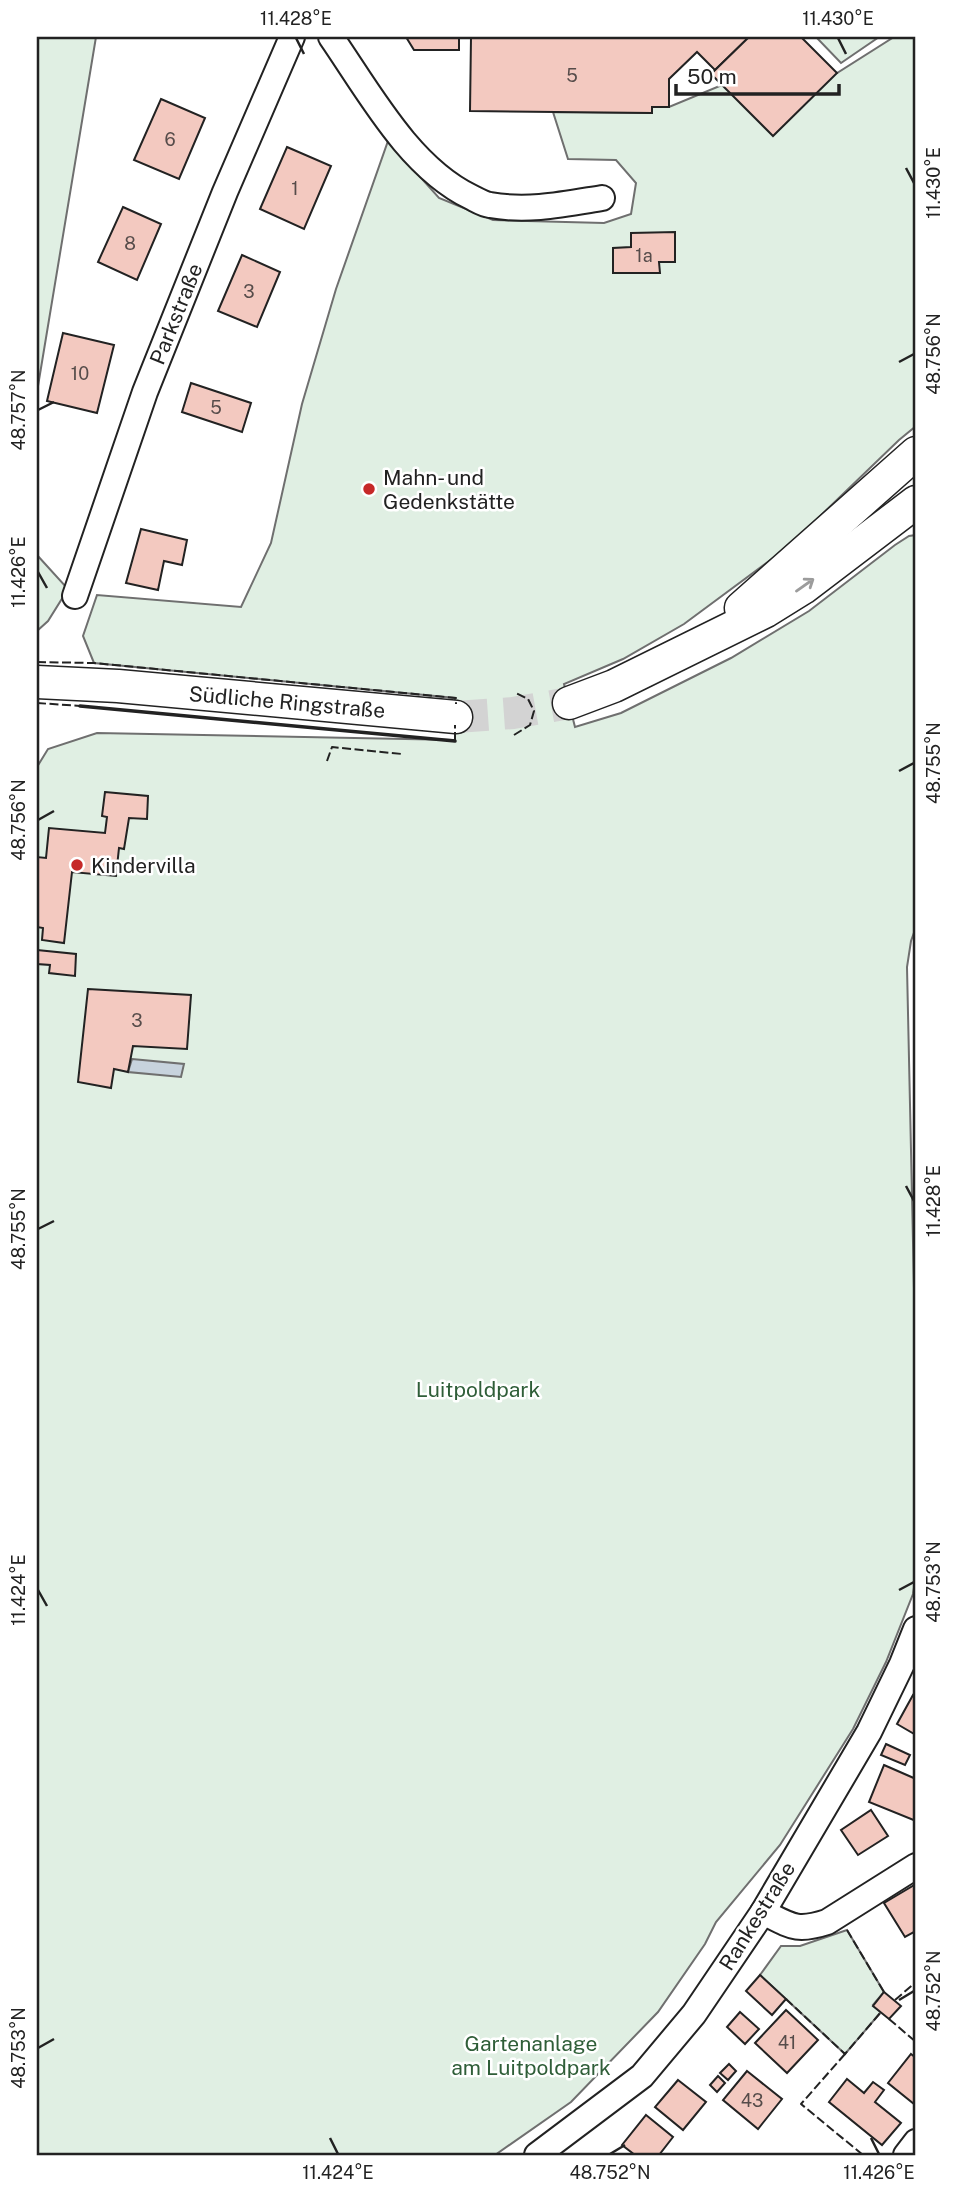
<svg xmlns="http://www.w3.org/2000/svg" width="953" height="2192" viewBox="0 0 953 2192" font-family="'Public Sans',sans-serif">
	<rect width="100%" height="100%" fill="#fff"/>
	<g fill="#e0efe3" stroke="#6f6f6f" stroke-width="2">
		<path d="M37,37H96L37,392Z"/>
		<path d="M816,37H879L841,63Z"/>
		<path d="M894,37H916V426L899,440L788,547L684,624L623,659L564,684L575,727L621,713L731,658L809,611L895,545L909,536L916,535V927L911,941L907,967L916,1380V1575L913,1594L886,1662L853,1729L780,1845L716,1922L705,1944L658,2012L571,2102L495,2155H37V767L48,749L97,733L455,740V698L94,663L83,636L97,595L241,607L271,543L302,404L336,289L388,141L439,198L493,220L604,223L631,214L636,183L616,160L568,159L553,112L652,113V107H669L722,85L837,73Z"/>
		<path d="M37,555L68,589L48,621L37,631Z"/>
		<path d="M847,1930L884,1992L873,2005L881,2012L845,2054L760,1975L781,1946H800Z"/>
	</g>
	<path fill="#c7d3dd" stroke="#6f6f6f" stroke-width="2" d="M132,1059L184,1064L181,1077L128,1072Z"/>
	<g fill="#f3c9c0" stroke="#222" stroke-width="2">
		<path d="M406,37H459V50H414Z"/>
		<path d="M471,37H749L715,70L697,52L669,79V107H652V113L470,111Z"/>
		<path d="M749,37H801L837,73L773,136L711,74Z"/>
		<path d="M161,99L205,118L179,179L134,160Z"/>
		<path d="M287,147L331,166L304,229L260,209Z"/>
		<path d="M123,207L161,224L137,280L98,262Z"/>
		<path d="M675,232V262H659L660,273H613V248L631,247V233Z"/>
		<path d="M242,255L280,272L257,327L218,311Z"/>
		<path d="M63,333L114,345L97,413L47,401Z"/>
		<path d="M191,383L251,403L242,432L182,412Z"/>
		<path d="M141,529L187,540L182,565L164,561L158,590L126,583Z"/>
		<path d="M105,792L148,796L147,819L129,818L124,849L119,848L116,876L72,872L64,943L42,940L43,928L37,927V857L46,858L49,828L105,833L107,817L102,816Z"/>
		<path d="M37,950L76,954L75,976L49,973L50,965L37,964Z"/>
		<path d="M88,989L191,995L187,1049L133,1046L128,1072L114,1069L111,1088L78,1082Z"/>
		<path d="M913,1695L916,1697V1735L897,1724Z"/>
		<path d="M886,1744L910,1755L905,1765L881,1755Z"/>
		<path d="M884,1765L916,1779V1821L869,1802Z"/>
		<path d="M871,1810L888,1836L858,1855L841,1830Z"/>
		<path d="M916,1884V1931L905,1937L884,1903Z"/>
		<path d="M760,1975L786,1999L772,2015L746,1991Z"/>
		<path d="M884,1992L901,2006L889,2019L873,2006Z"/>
		<path d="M786,2010L818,2040L787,2073L755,2043Z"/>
		<path d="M740,2012L759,2029L745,2044L727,2027Z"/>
		<path d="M911,2054L916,2058V2101L914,2104L888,2083Z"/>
		<path d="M729,2064L736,2071L728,2080L720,2073Z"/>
		<path d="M747,2071L782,2099L758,2129L723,2100Z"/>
		<path d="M718,2076L725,2083L717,2092L710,2085Z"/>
		<path d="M847,2079L864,2093L873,2082L884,2090L875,2102L901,2123L882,2145L829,2102Z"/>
		<path d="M678,2080L706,2102L683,2130L655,2107Z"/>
		<path d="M646,2115L673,2137L659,2155H635L622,2145Z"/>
	</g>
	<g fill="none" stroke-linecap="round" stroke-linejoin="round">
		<path stroke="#d3d3d3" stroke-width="32" stroke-dasharray="32 16" stroke-linecap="butt" d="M456,717L513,713L569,703"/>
		<g stroke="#222" stroke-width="28">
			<g id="minor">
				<path d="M331,37C369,92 409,167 471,197C477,200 483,204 490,205C528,212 565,204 602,198"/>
				<path d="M75,596L145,392L225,192L292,37"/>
				<path d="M763,1912C791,1926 796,1932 827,1922L916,1866"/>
				<path d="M537,2155L642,2076L694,2014L763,1912L869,1732L902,1664L916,1629"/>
				<path d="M906,2155L916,2142"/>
			</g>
		</g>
		<g stroke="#222" stroke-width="35">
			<g id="major">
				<path d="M741,608L916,453"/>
				<path d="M37,682L118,686L456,717"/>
				<path d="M569,703L614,686L766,611L803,588L916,502"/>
			</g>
		</g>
		<use href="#minor" stroke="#fff" stroke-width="24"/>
		<use href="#major" stroke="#fff" stroke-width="32"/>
		<g stroke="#222" stroke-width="2" stroke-dasharray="9 3.5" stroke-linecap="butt">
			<path d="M37,662L94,663L456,698V704"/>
			<path d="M37,703L80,706"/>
			<path d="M514,735L530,725L534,711L528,699L516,693"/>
			<path d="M455,741V725"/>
			<path d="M327,761L332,747L402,754"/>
			<path d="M847,1930L884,1992"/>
			<path d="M786,1999L845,2054L881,2012"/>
			<path d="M895,2000L916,1982"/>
			<path d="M889,2019L916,2042"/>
			<path d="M845,2054L801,2104L863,2155"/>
		</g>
		<path stroke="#222" stroke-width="3.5" d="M80,706L455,741"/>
	</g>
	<defs><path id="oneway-shaft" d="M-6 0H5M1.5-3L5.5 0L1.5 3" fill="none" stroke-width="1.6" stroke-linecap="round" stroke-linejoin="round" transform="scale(1.75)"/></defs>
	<use stroke="#9c9c9c" href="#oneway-shaft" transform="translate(805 585) rotate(-35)"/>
	<path fill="none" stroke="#222" stroke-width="2.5" d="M296,38L304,54M838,38L846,54M906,168L914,183M899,362L914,354M38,410L54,402M38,572L47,588M899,771L914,763M38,820L54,811M906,1186L914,1201M38,1229L54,1221M38,1590L47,1606M899,1590L914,1582M899,2000L914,1991M38,2048L54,2039M330,2138L338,2154M871,2138L879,2154M610,2154L625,2145"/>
	<g fill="#c62828" stroke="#fff" stroke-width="2.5">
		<circle cx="369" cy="489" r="7"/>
		<circle cx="77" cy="865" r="7"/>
	</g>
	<g text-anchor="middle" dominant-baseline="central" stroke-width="5" stroke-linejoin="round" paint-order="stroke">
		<g font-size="18" fill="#564c4a">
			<text x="572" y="75">5</text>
			<text x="170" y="139">6</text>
			<text x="295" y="188">1</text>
			<text x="130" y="243">8</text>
			<text x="644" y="255">1a</text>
			<text x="249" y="291">3</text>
			<text x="80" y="373">10</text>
			<text x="216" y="407">5</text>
			<text x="137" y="1020">3</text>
			<text x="787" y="2042">41</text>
			<text x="752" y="2100">43</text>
		</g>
		<g font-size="21" fill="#222" stroke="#fff">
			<text transform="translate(176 314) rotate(-68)">Parkstraße</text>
			<text transform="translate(287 702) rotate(5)">Südliche Ringstraße</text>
			<text transform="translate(757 1916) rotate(-58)">Rankestraße</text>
		</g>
		<g font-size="21" fill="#222" stroke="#fff" text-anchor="start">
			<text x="383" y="477">Mahn- und<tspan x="383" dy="24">Gedenkstätte</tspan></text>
			<text x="91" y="865">Kindervilla</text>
		</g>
		<g font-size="21" fill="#2f5e38" stroke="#fff">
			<text x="478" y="1389">Luitpoldpark</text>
			<text x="531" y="2043">Gartenanlage<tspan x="531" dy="24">am Luitpoldpark</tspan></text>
		</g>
	</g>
	<rect width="953" height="2192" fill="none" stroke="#ffffff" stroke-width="77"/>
	<path d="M676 84v10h163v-10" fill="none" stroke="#222222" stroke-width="3.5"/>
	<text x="687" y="84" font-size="21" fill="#222222" stroke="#ffffff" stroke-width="5" paint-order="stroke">50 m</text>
	<rect x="38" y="38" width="876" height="2116" fill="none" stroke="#222" stroke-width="2.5"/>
	<g font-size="18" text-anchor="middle" fill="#222">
		<text x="296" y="25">11.428°E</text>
		<text x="838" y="25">11.430°E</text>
		<text transform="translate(934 183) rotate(-90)" y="6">11.430°E</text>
		<text transform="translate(934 354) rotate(-90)" y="6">48.756°N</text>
		<text transform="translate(19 410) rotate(-90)" y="6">48.757°N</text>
		<text transform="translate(19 572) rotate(-90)" y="6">11.426°E</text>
		<text transform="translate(934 763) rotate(-90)" y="6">48.755°N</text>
		<text transform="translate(19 820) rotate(-90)" y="6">48.756°N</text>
		<text transform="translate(934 1201) rotate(-90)" y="6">11.428°E</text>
		<text transform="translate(19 1229) rotate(-90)" y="6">48.755°N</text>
		<text transform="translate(934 1582) rotate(-90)" y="6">48.753°N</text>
		<text transform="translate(19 1590) rotate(-90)" y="6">11.424°E</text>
		<text transform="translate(934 1991) rotate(-90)" y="6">48.752°N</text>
		<text transform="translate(19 2048) rotate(-90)" y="6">48.753°N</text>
		<text x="338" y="2179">11.424°E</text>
		<text x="610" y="2179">48.752°N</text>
		<text x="879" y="2179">11.426°E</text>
	</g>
</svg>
